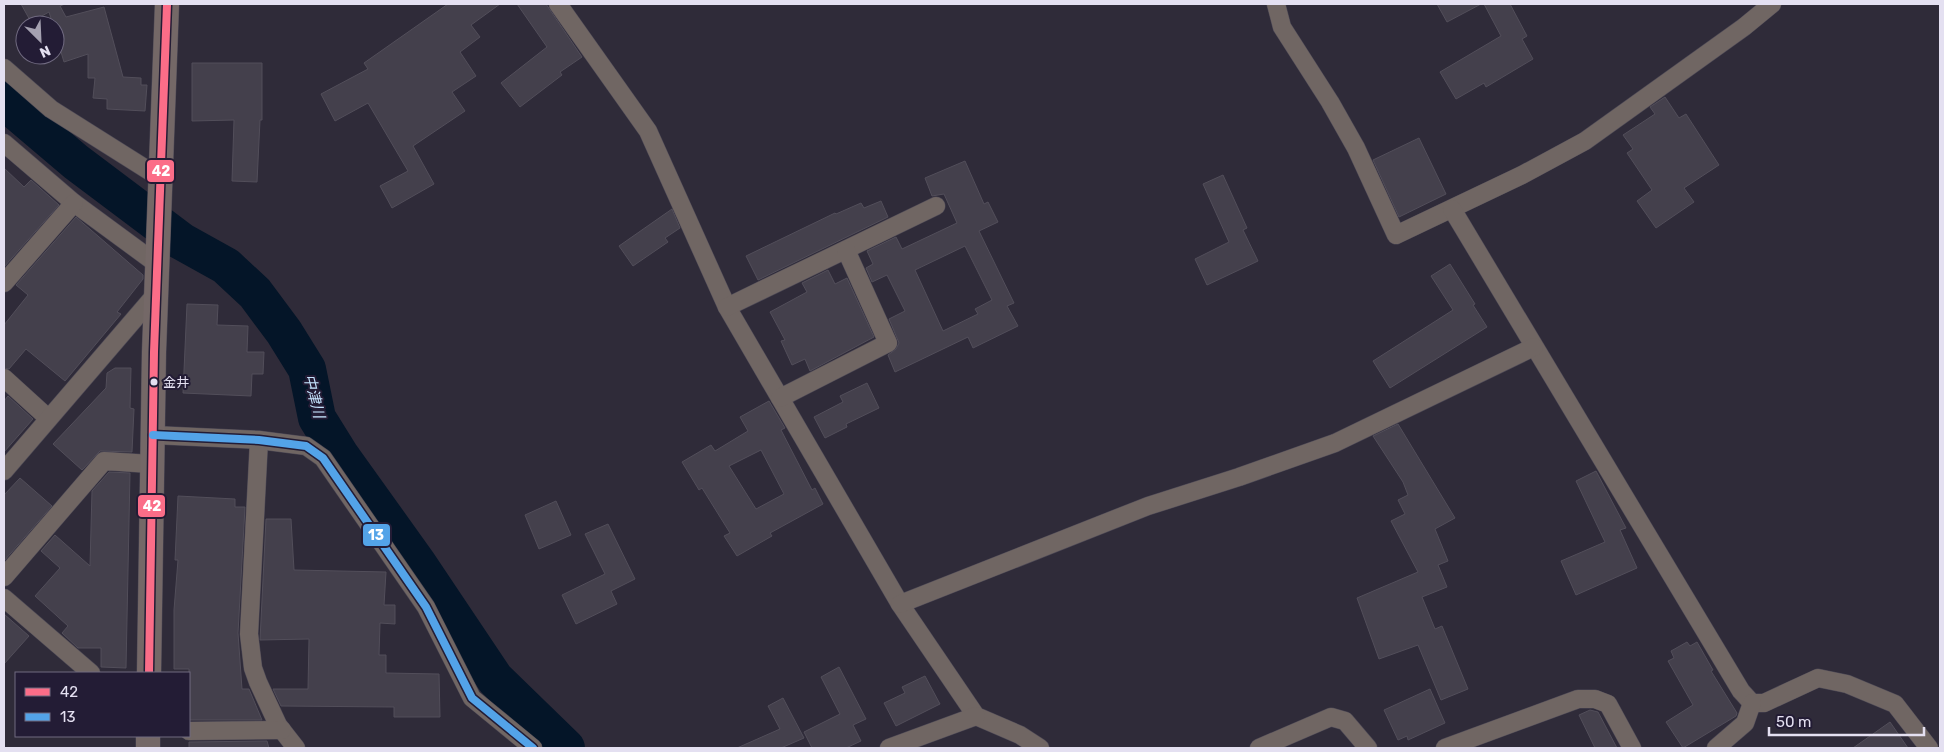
<svg xmlns="http://www.w3.org/2000/svg" width="1944" height="752" viewBox="0 0 1944 752" font-family="Rubik,'Noto Sans JP',sans-serif">
	<rect width="100%" height="100%" fill="#2f2b39"/>
	<g fill="none" stroke-linecap="round" stroke-linejoin="round">
		<path stroke="#041528" stroke-width="38" d="M4,101L76,162L181,241L226,266L255,293L284,332L307,369L317,418L340,455L418,564L495,679L566,748"/>
	</g>
	<g fill="#44404c" stroke="#524e5a" fill-rule="evenodd">
		<path d="M21,4H65L60,6L66,17L104,7L123,77L141,78V85H147L145,111L107,109V99L93,98L95,78H88V54L64,62L55,32V25H53L49,12L31,22Z"/>
		<path d="M448,4H500L471,25L480,37L460,52L476,76L452,92L465,111L413,146L434,184L392,208L380,186L408,171L368,103L335,121L321,94L368,69L364,63Z"/>
		<path d="M517,4H546L582,57L560,72L562,75L520,107L501,83L547,47Z"/>
		<path d="M1437,4H1481L1447,22Z"/>
		<path d="M1484,4H1510L1527,36L1522,39L1533,59L1486,87L1484,83L1456,99L1440,72L1501,36Z"/>
		<path d="M192,63H262V120H260L257,182L232,181L234,120L192,121Z"/>
		<path d="M1665,97L1679,118L1686,114L1719,165L1684,188L1694,202L1656,228L1637,201L1652,190L1627,153L1633,149L1623,135L1655,114L1650,107Z"/>
		<path d="M1419,138L1446,194L1399,217L1373,160Z"/>
		<path d="M965,161L984,204L988,202L998,222L979,231L1014,303L1007,306L1018,326L973,348L968,337L895,372L888,355L896,349L899,343L889,319L905,311L887,275L872,282L866,268L873,264L867,251L896,237L902,249L957,223L944,194L932,196L925,178ZM965,246L992,300L975,309L978,314L943,331L915,270Z"/>
		<path d="M4,168L24,187L31,180L59,205L4,267Z"/>
		<path d="M1223,175L1247,228L1243,230L1258,261L1207,285L1195,259L1229,242L1203,184Z"/>
		<path d="M881,201L888,217L758,280L746,256L835,213L836,214L861,203L864,208Z"/>
		<path d="M672,209L680,228L665,238L668,242L633,266L619,246Z"/>
		<path d="M76,217L143,275V279L117,312L121,314L65,381L26,349L9,369L4,368V325L28,295L16,285Z"/>
		<path d="M1450,264L1475,304L1473,305L1487,327L1390,388L1373,361L1453,310L1431,276Z"/>
		<path d="M828,270L835,284L847,278L874,337L810,371L805,359L792,365L781,341L785,340L770,312L807,292L802,283Z"/>
		<path d="M187,304L218,305L217,325L248,326L247,352H264L263,374H252L251,396L183,393Z"/>
		<path d="M115,368H131L130,408L134,409L132,452L100,451L82,470L53,444L106,388L107,373Z"/>
		<path d="M867,383L879,408L846,424L847,427L825,438L814,417L843,402L840,396Z"/>
		<path d="M8,396L33,419L4,452V401Z"/>
		<path d="M769,401L785,428L781,430L812,490L815,488L823,504L770,533L772,536L737,556L724,536L730,533L702,488L699,490L682,462L711,445L715,451L748,431L740,417ZM761,450L784,494L756,509L729,466Z"/>
		<path d="M1398,424L1455,518L1435,529L1448,561L1438,565L1447,587L1422,597L1435,629L1442,626L1468,689L1441,700L1418,645L1379,659L1357,598L1418,572L1391,521L1405,514L1398,500L1408,495L1403,482L1373,436Z"/>
		<path d="M1596,471L1626,528L1620,530L1637,568L1576,595L1561,561L1605,542L1576,481Z"/>
		<path d="M109,472L130,473L126,668L101,667V648H78L62,633L68,626L35,596L60,568L41,551L55,535L90,566L92,491Z"/>
		<path d="M20,478L52,506L4,561V495Z"/>
		<path d="M178,496L235,499V507H245L238,633L242,689H249L262,720H189V669H174V610L178,560H175Z"/>
		<path d="M556,501L571,535L539,549L525,515Z"/>
		<path d="M266,519H291L294,570L386,572L384,605H395V624L380,623L379,655H386V673L439,674L440,717H394V707L281,706L273,689H308L309,639L260,640Z"/>
		<path d="M608,524L635,579L611,591L617,604L576,624L562,595L605,574L585,534Z"/>
		<path d="M4,614L29,636L4,664Z"/>
		<path d="M1687,642L1690,646L1697,642L1713,670L1711,671L1737,713L1736,716L1683,748L1666,722L1693,705L1668,661L1674,658L1671,651Z"/>
		<path d="M839,667L866,719L853,725L861,741L846,748H812L804,732L840,714L821,677Z"/>
		<path d="M925,676L940,704L896,726L884,703L905,693L902,687Z"/>
		<path d="M1430,689L1445,723L1408,740L1407,736L1398,740L1384,710Z"/>
		<path d="M783,698L804,738L781,748H737L780,729L768,706Z"/>
		<path d="M1590,710L1598,712L1617,748H1595L1579,715Z"/>
		<path d="M1890,722L1908,748H1853Z"/>
		<path d="M267,741L269,748H189V742Z"/>
	</g>
	<g fill="none" stroke-linecap="round" stroke-linejoin="round">
		<g stroke="#4d4956" stroke-width="19">
			<g id="street">
				<path d="M558,4L648,131L727,307L900,604L976,716L1020,735L1040,748"/>
				<path d="M1276,4L1282,27L1330,102L1356,148L1396,235L1522,175L1585,141L1744,27L1772,4"/>
				<path d="M4,68L51,109L162,179"/>
				<path d="M4,143L74,203L157,264"/>
				<path d="M1452,209L1741,691L1752,703H1764L1818,678L1847,684L1895,704L1929,748"/>
				<path d="M4,283L74,203"/>
				<path d="M727,307L936,206"/>
				<path d="M4,378L48,418"/>
				<path d="M780,398L888,343L846,250"/>
				<path d="M153,435L259,440L306,446L323,458L426,607L472,698L533,748"/>
				<path d="M259,440L249,634L253,668L258,682L278,725L296,748"/>
				<path d="M4,471L156,294"/>
				<path d="M4,577L104,461L151,464"/>
				<path d="M4,598L91,673"/>
				<path d="M900,604L1148,506L1239,477L1335,443L1534,347"/>
				<path d="M189,731L282,730"/>
				<path d="M889,748L976,716"/>
				<path d="M1259,748L1331,717L1345,721L1368,748"/>
				<path d="M1445,748L1578,699H1595L1608,704L1632,748"/>
				<path d="M1716,748L1745,723L1752,703"/>
			</g>
		</g>
		<g stroke="#4d4956" stroke-width="25">
			<g id="secondary">
				<path d="M149,673L154,352L167,4"/>
				<path d="M148,748V736"/>
			</g>
		</g>
		<use href="#street" stroke="#706663" stroke-width="18"/>
		<use href="#secondary" stroke="#746867" stroke-width="24"/>
		<g stroke="#231c35" stroke-width="11">
			<path id="bus-1" d="M149,673L154,352L167,4"/>
		</g>
		<g stroke="#231c35" stroke-width="11">
			<path id="bus-2" d="M153,435L259,440L306,446L323,458L426,607L472,698L533,748"/>
		</g>
		<use href="#bus-1" stroke="#fb6d88" stroke-width="8"/>
		<use href="#bus-2" stroke="#53a3e8" stroke-width="8"/>
	</g>
	<circle fill="#e4e0f1" stroke="#231c35" stroke-width="2" cx="154" cy="382" r="4.5"/>
	<g text-anchor="middle" dominant-baseline="central" stroke-width="4" stroke-linejoin="round" paint-order="stroke">
		<g font-size="13" fill="#e4e0f1" stroke="#231c35" text-anchor="start">
			<text x="163" y="382">金井</text>
		</g>
		<g font-size="15" font-style="italic" fill="#c4e3fd" stroke="#231c35">
			<text transform="translate(314 396) rotate(76)">中津川</text>
		</g>
	</g>
	<g stroke="#231c35" stroke-width="2">
		<rect x="146" y="159" width="29" height="24" rx="5" fill="#fb6d88"/>
		<rect x="137" y="494" width="29" height="24" rx="5" fill="#fb6d88"/>
		<rect x="362" y="523" width="29" height="24" rx="5" fill="#53a3e8"/>
	</g>
	<g font-size="14" text-anchor="middle" font-weight="bold" fill="#fff">
		<text x="161" y="176">42</text>
		<text x="152" y="511">42</text>
		<text x="376" y="540">13</text>
	</g>
	<rect width="1944" height="752" fill="none" stroke="#e4e0f1" stroke-width="10"/>
	<rect x="15" y="672" width="175" height="65" fill="#231c35" stroke="#706a80"/>
	<rect x="25" y="688" width="25" height="8" fill="#fb6d88" stroke="#706a80"/>
	<text x="60" y="697" font-size="15" fill="#e4e0f1">42</text>
	<rect x="25" y="713" width="25" height="8" fill="#53a3e8" stroke="#706a80"/>
	<text x="60" y="722" font-size="15" fill="#e4e0f1">13</text>
	<g transform="translate(40 40) rotate(156)"><circle r="24" fill="#231c35" stroke="#706a80"/>
	<path d="M0-4L9 19L0 12L-9 19Z" fill="#a5a1b1"/>
	<text y="-8" font-size="14" font-weight="bold" text-anchor="middle" fill="#e4e0f1">N</text>
	</g>
	<path d="M1769 727v8h155v-8" fill="none" stroke="#e4e0f1" stroke-width="2.5"/>
	<text x="1776" y="727" font-size="15" fill="#e4e0f1" stroke="#231c35" stroke-width="4" paint-order="stroke">50 m</text>
</svg>
